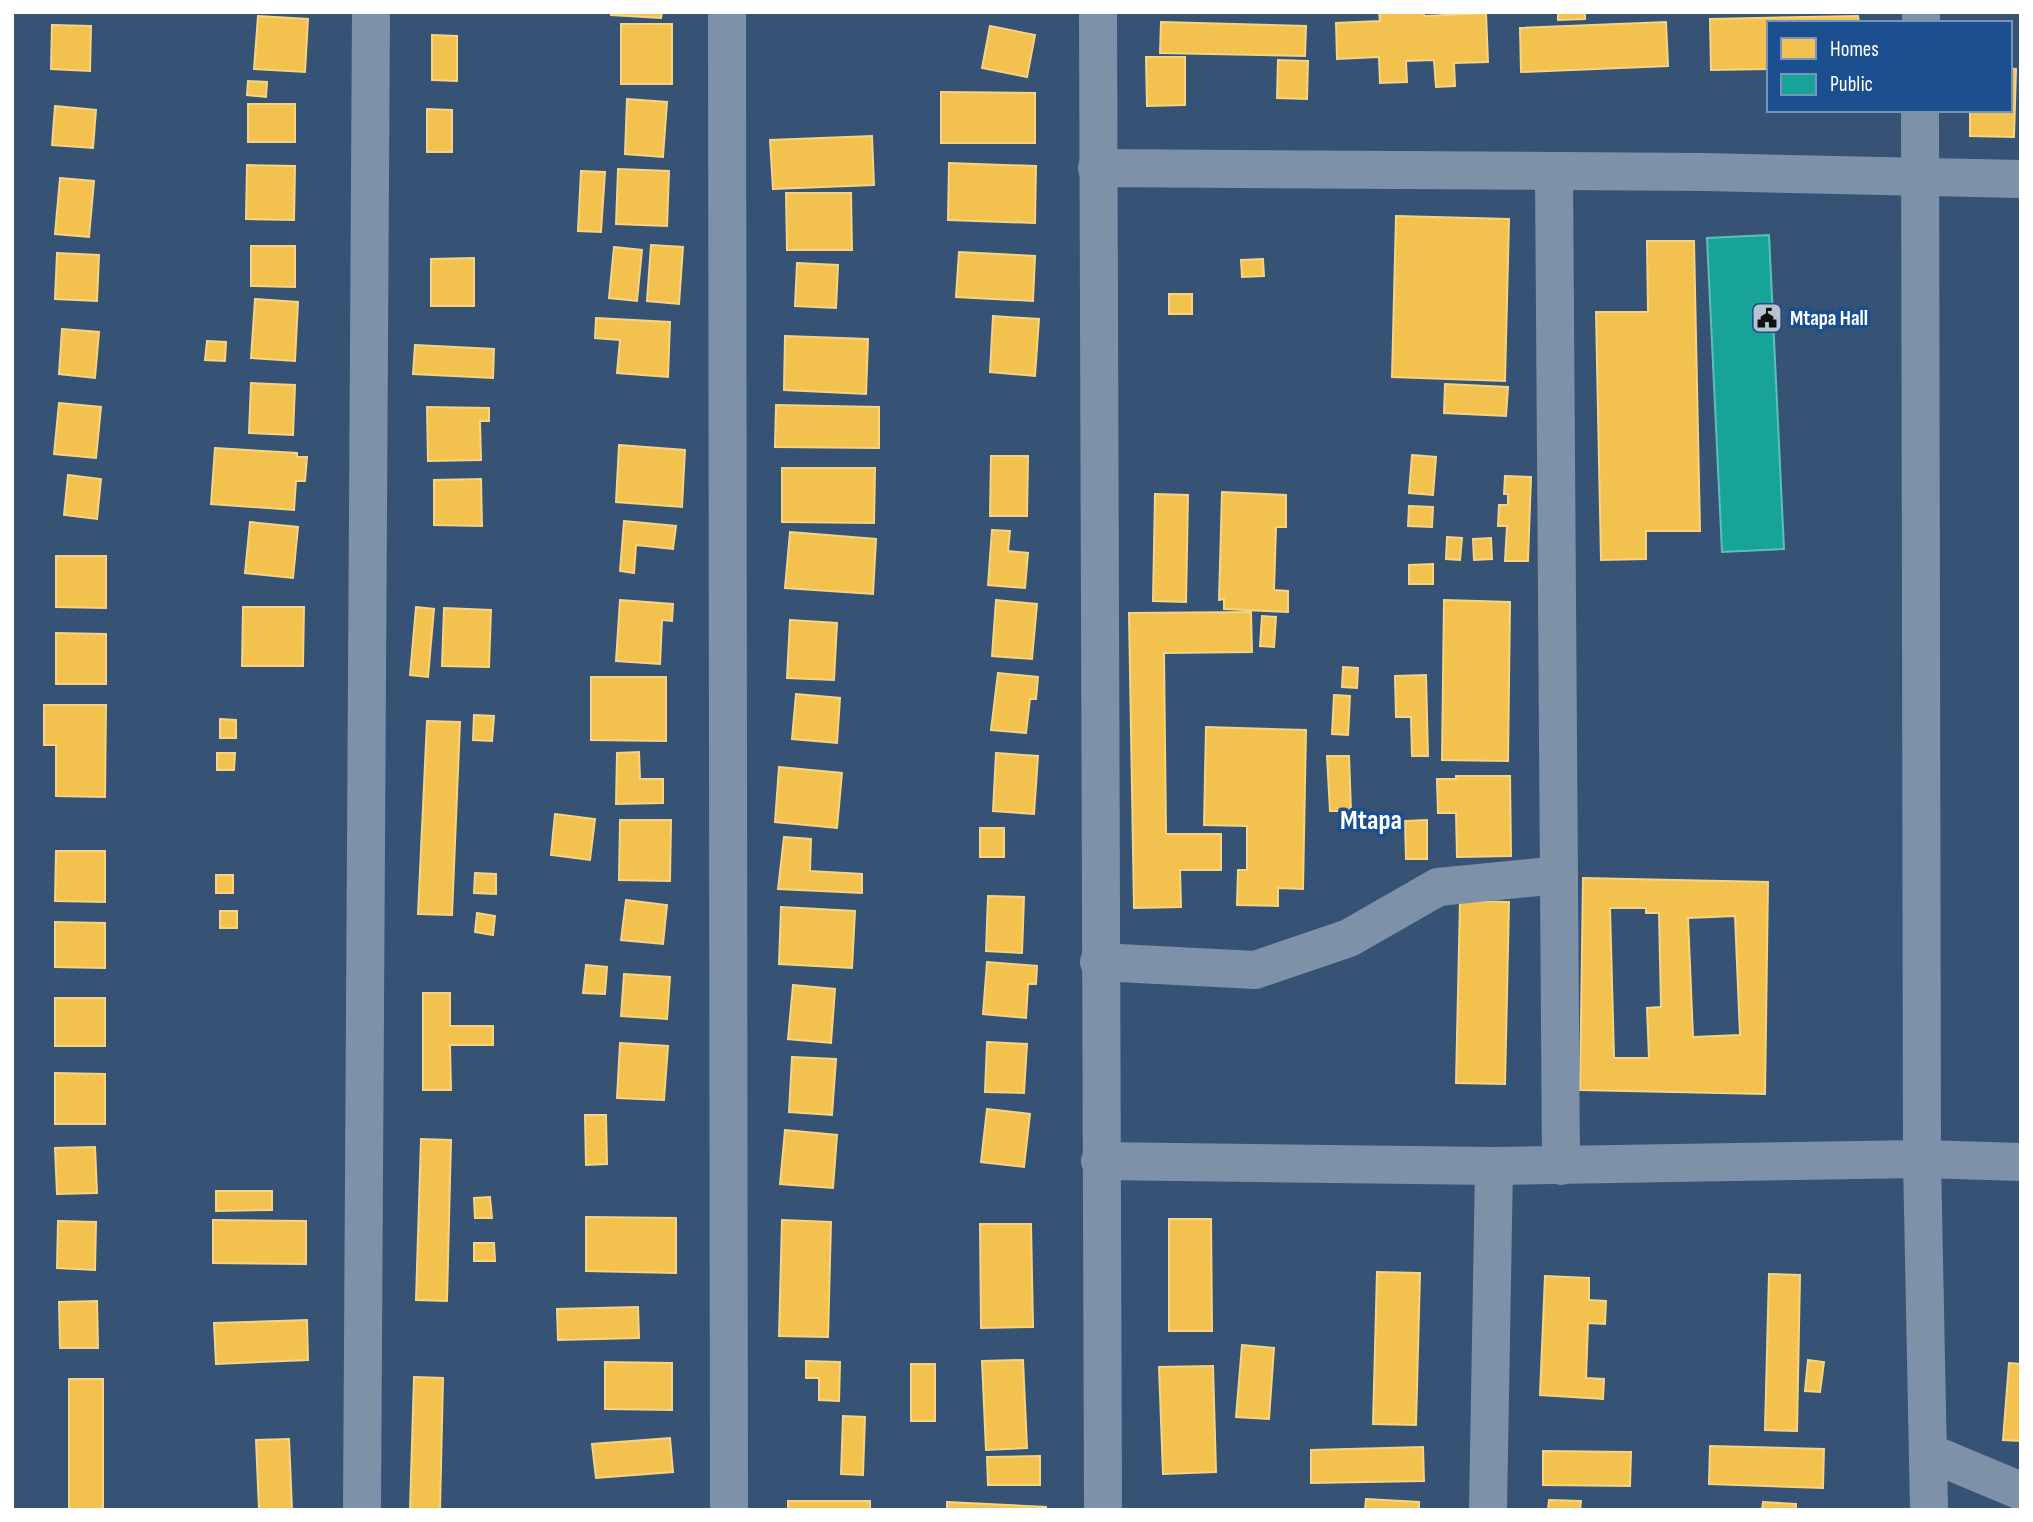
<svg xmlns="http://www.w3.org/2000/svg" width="2033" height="1522" viewBox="0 0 2033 1522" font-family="'Sofia Sans Condensed',sans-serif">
	<rect width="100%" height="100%" fill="#365274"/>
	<g fill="#f2c14e" stroke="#f6d483" stroke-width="2" fill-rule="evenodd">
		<path d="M611,12H662L661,18L611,15Z"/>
		<path d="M1379,12H1424V16L1486,13L1488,62L1454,63L1455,86L1436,87L1434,60L1406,61L1407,82L1380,83L1379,57L1337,59L1336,23L1380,21Z"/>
		<path d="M1558,12H1585V19L1558,20Z"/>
		<path d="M258,16L308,19L305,72L254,69Z"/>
		<path d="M1858,16L1859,23H1769V69L1711,70L1710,19Z"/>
		<path d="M1161,22L1306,26L1305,56L1160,53Z"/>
		<path d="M1666,22L1668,66L1521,72L1520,28Z"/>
		<rect x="621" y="24" width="51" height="60"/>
		<path d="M52,25L91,26L90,71L51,69Z"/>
		<path d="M990,26L1035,35L1027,77L982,68Z"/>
		<path d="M432,35L457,36V81L432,80Z"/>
		<path d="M1146,57H1185V105L1147,106Z"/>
		<path d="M1278,60L1308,61L1307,99L1277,98Z"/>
		<path d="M2010,68L2016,69L2014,137L1970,136V110H2010Z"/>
		<path d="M248,81L267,82L266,97L247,95Z"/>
		<path d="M941,92L1035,93V143H941Z"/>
		<path d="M627,99L667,102L663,157L625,154Z"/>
		<rect x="248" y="104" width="47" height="38"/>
		<path d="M55,106L96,110L93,148L52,145Z"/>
		<path d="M427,109L452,110V152H427Z"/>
		<path d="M872,136L874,185L773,189L770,140Z"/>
		<path d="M949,163L1036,166L1035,223L948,220Z"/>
		<path d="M247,165L295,166L294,220L246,219Z"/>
		<path d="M618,169L669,171L667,226L616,224Z"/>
		<path d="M581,171L605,172L601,232L578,231Z"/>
		<path d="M60,178L94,181L89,237L55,234Z"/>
		<path d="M786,193H851L852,250H787Z"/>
		<path d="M1396,216L1509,219L1505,381L1392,377Z"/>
		<path d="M1647,241H1694L1700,531H1646V559L1601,560L1596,312H1648Z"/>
		<path d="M651,245L683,247L679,304L647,301Z"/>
		<path d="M251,246H295V287L251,286Z"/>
		<path d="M614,247L642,250L637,301L609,298Z"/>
		<path d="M959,252L1035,256L1033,301L956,297Z"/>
		<path d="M57,253L99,255L97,301L55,299Z"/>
		<path d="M474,258V306H431V259Z"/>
		<path d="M1263,259L1264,276L1242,277L1241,260Z"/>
		<path d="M797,263L838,265L836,308L795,306Z"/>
		<rect x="1169" y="294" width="23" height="20"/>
		<path d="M255,299L298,302L295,361L251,358Z"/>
		<path d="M993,316L1039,319L1035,376L990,372Z"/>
		<path d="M596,318L670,322L668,377L617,373L620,340L595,338Z"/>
		<path d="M62,329L99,332L95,378L59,374Z"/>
		<path d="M785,336L868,339L866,394L784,390Z"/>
		<path d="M207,341L226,342L225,361L205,360Z"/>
		<path d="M415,345L494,349L493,378L413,374Z"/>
		<path d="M251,383L295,385L293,435L249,433Z"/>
		<path d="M1445,384L1508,387L1506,416L1444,413Z"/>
		<path d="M59,403L101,407L96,458L54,454Z"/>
		<path d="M776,405L879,407V448L775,447Z"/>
		<path d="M427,407L489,408V421H480L481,460L428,461Z"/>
		<path d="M619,445L685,450L682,507L616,502Z"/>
		<path d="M215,448L297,453V457H307L305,481H296L294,510L211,504Z"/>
		<path d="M1412,455L1436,457L1433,495L1409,493Z"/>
		<path d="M991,456H1028L1027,516H990Z"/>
		<path d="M782,468H875L874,523L782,522Z"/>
		<path d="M68,475L101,479L97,519L64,515Z"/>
		<path d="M1505,476L1531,477L1528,561H1505L1507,526H1498L1499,505H1508V494H1504Z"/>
		<path d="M481,479L482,526L434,525V480Z"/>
		<path d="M1222,492L1286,495V527H1276L1274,590L1288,591V612L1224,609V599L1219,600Z"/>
		<path d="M1155,494L1188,495L1186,602L1153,601Z"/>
		<path d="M1409,506L1433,507L1432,527L1408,526Z"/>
		<path d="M624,521L676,526L673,549L636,545L634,573L620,571Z"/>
		<path d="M250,522L298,527L293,578L245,573Z"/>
		<path d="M992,530L1010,531L1008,551L1028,553L1025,588L988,585Z"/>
		<path d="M790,532L876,539L873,594L785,588Z"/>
		<path d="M1447,537L1462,538L1460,560L1446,559Z"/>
		<path d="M1491,538L1492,559L1474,560L1473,539Z"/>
		<path d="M56,556H106V608L56,607Z"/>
		<path d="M1433,564V584H1409V565Z"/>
		<path d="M620,600L673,604L672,621L662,620L660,664L616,661Z"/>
		<path d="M996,600L1037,604L1032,659L992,656Z"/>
		<path d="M1444,600L1510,602L1508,761L1442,760Z"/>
		<path d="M243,607H304L303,666H242Z"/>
		<path d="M416,607L434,609L428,677L410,675Z"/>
		<path d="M444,608L491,610L489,667L442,666Z"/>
		<path d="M1251,612L1252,652L1164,653L1166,834H1221V870H1180L1181,907L1134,908L1129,613Z"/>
		<path d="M1262,616L1276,617L1274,647L1260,646Z"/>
		<path d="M790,620L837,623L834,680L787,678Z"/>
		<path d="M56,633L106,634V684H56Z"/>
		<path d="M1343,667L1358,668L1357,688L1342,687Z"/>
		<path d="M998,673L1038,677L1036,699H1030L1026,733L991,730Z"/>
		<path d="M1426,675L1428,756H1412L1411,717H1396L1395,676Z"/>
		<path d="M591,677H666V741L591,740Z"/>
		<path d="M796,694L840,698L837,743L792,739Z"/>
		<path d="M1334,695L1350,696L1348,735L1332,734Z"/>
		<path d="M44,705H106L105,797L56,796V745H44Z"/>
		<path d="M474,715L494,716L492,741L473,740Z"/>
		<path d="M220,719L236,720V738H220Z"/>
		<path d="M427,721L460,722L452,915L418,914Z"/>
		<path d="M1206,727L1306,730L1303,889L1278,888V906L1237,905L1238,870H1247V826L1204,825Z"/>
		<path d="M639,752L640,779H663V803L616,804L617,753Z"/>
		<path d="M217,753H235L234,770H217Z"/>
		<path d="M996,753L1038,756L1034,814L993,811Z"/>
		<path d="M1327,756H1349L1351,811H1330Z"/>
		<path d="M779,767L842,773L837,828L775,822Z"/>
		<path d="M1456,776H1510L1511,856L1457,857L1456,813H1438L1437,779H1456Z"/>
		<path d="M555,814L595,819L590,860L551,855Z"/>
		<path d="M620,820H671L670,881L619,880Z"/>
		<path d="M1427,820V859H1406L1405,821Z"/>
		<rect x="980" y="828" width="24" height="29"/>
		<path d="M784,837L811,839L810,871L862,874V893L778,889Z"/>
		<path d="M56,851H105V902L55,901Z"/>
		<path d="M475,873L496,874V894L474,893Z"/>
		<rect x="216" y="875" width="17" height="18"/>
		<path d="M1583,878L1768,882L1765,1094L1580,1090ZM1610,908H1646V913H1659L1661,1007L1647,1008L1649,1058H1614ZM1735,916L1740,1035L1693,1037L1688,918Z"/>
		<path d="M988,896L1024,897L1022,953L986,951Z"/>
		<path d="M626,900L667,905L663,944L621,940Z"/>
		<path d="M1460,901L1509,902L1505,1084L1456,1083Z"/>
		<path d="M781,907L855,911L852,968L779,964Z"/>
		<rect x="220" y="911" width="17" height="17"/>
		<path d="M477,913L495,916L493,935L475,932Z"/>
		<path d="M55,922L105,923V968L55,967Z"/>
		<path d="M987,962L1037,966L1036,984H1028L1026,1018L983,1014Z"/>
		<path d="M586,965L607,967L605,994L583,993Z"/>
		<path d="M624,974L670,977L667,1019L621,1016Z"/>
		<path d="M793,985L835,989L831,1043L788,1039Z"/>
		<path d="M423,993H450V1026H493V1045H450L451,1090H423Z"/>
		<rect x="55" y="998" width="50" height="48"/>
		<path d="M987,1042L1027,1044L1024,1093L985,1092Z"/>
		<path d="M620,1043L668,1046L664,1100L617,1098Z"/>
		<path d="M792,1057L836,1059L832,1115L789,1112Z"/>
		<path d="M55,1073L105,1074V1124H55Z"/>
		<path d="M987,1109L1030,1114L1024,1167L981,1162Z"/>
		<path d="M585,1115H606L607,1164L586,1165Z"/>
		<path d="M785,1130L837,1135L833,1188L780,1184Z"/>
		<path d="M421,1139L451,1140L447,1301L416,1300Z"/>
		<path d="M95,1147L97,1193L57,1194L55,1148Z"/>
		<path d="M216,1191H272V1210L216,1211Z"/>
		<path d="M490,1197L492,1218H475L474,1198Z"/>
		<path d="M586,1217L676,1218V1273L586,1271Z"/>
		<path d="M1169,1219H1211L1212,1331H1169Z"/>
		<path d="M213,1220L306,1221V1264L213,1263Z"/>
		<path d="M782,1220L831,1222L828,1337L779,1336Z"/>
		<path d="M58,1221L96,1222L95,1270L57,1268Z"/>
		<path d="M980,1224H1031L1033,1327L981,1328Z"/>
		<path d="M474,1243H494L495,1261H474Z"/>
		<path d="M1377,1272L1420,1273L1416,1425L1373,1424Z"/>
		<path d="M1769,1274L1800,1275L1797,1431L1765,1430Z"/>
		<path d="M1545,1276L1589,1278V1300L1606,1301L1605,1324L1588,1323L1586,1378L1604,1379L1603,1399L1540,1395Z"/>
		<path d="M97,1301L98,1348H60L59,1302Z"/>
		<path d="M638,1307L639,1338L558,1340L557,1309Z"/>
		<path d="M307,1320L308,1360L216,1364L214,1323Z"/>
		<path d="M1242,1345L1274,1348L1269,1419L1236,1417Z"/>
		<path d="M1023,1360L1027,1448L986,1450L982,1361Z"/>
		<path d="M1808,1360L1824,1362L1820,1392L1805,1391Z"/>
		<path d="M806,1361L840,1362L839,1401L819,1400V1378H806Z"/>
		<path d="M605,1362L672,1363V1410L605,1409Z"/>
		<path d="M2009,1363L2021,1364V1441L2003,1440Z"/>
		<rect x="911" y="1364" width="24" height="57"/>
		<path d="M1213,1366L1216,1472L1163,1474L1159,1367Z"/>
		<path d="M414,1377L443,1378L440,1510H410Z"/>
		<rect x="69" y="1379" width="34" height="131"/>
		<path d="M843,1416L865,1417L863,1475L841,1474Z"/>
		<path d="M670,1438L673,1472L596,1478L592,1444Z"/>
		<path d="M289,1439L292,1510H259L256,1440Z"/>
		<path d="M1710,1446L1824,1449L1823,1488L1709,1484Z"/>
		<path d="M1423,1447L1424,1481L1311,1483V1450Z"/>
		<path d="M1543,1451L1631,1452L1630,1486L1543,1485Z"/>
		<path d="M1040,1456V1485H988L987,1457Z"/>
		<path d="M1366,1499L1419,1502V1510H1365Z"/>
		<path d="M1549,1500L1581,1501L1580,1510H1548Z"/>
		<rect x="788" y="1501" width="82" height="9"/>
		<path d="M947,1502L1046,1507V1510H947Z"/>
		<path d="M1763,1502L1796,1504V1510H1762Z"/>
	</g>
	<path fill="#17a398" stroke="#5dbfb7" stroke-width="2" d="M1769,235L1784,549L1722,552L1707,238Z"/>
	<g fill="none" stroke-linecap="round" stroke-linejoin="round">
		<g stroke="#7d92a8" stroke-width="38">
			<path d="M727,12L729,1510"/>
			<path d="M1098,12L1103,1510"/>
			<path d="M1921,23V12"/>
			<path d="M1920,110L1922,1159L1929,1510"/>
			<path d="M1097,168L1704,172L2021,179"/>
			<path d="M1554,173L1561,1166"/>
			<path d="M1099,962L1255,970L1349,938L1438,887L1559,875"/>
			<path d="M1100,1161L1494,1166L1922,1159L2021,1162"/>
			<path d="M1930,1453L2021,1491"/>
			<path d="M362,1510L371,12"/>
			<path d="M1488,1510L1494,1166"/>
		</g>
	</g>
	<defs>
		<g id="civic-square" transform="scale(1.575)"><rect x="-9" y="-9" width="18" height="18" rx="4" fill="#b9c2ce" stroke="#1b4f8f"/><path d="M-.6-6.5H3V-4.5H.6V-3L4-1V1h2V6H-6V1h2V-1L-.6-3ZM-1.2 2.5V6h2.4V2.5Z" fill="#111"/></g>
	</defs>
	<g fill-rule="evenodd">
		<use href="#civic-square" x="1767" y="318"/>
	</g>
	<g text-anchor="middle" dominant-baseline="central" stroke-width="7" stroke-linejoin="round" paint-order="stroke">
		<g font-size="21" font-weight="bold" fill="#fff" stroke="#1b4f8f" text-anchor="start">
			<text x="1790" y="318">Mtapa Hall</text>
		</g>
		<g font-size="28" font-weight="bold" fill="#fff" stroke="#1b4f8f">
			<text x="1371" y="820">Mtapa</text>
		</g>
	</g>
	<rect width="2033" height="1522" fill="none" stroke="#ffffff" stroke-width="28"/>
	<rect x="1767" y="21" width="245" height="91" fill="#1b4f8f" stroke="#7695bc" stroke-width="2"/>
	<rect x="1781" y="38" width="35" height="21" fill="#f2c14e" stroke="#7695bc" stroke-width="2"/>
	<text x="1830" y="56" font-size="21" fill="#ffffff">Homes</text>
	<rect x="1781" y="74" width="35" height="21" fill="#17a398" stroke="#7695bc" stroke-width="2"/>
	<text x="1830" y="91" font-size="21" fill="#ffffff">Public</text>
</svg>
